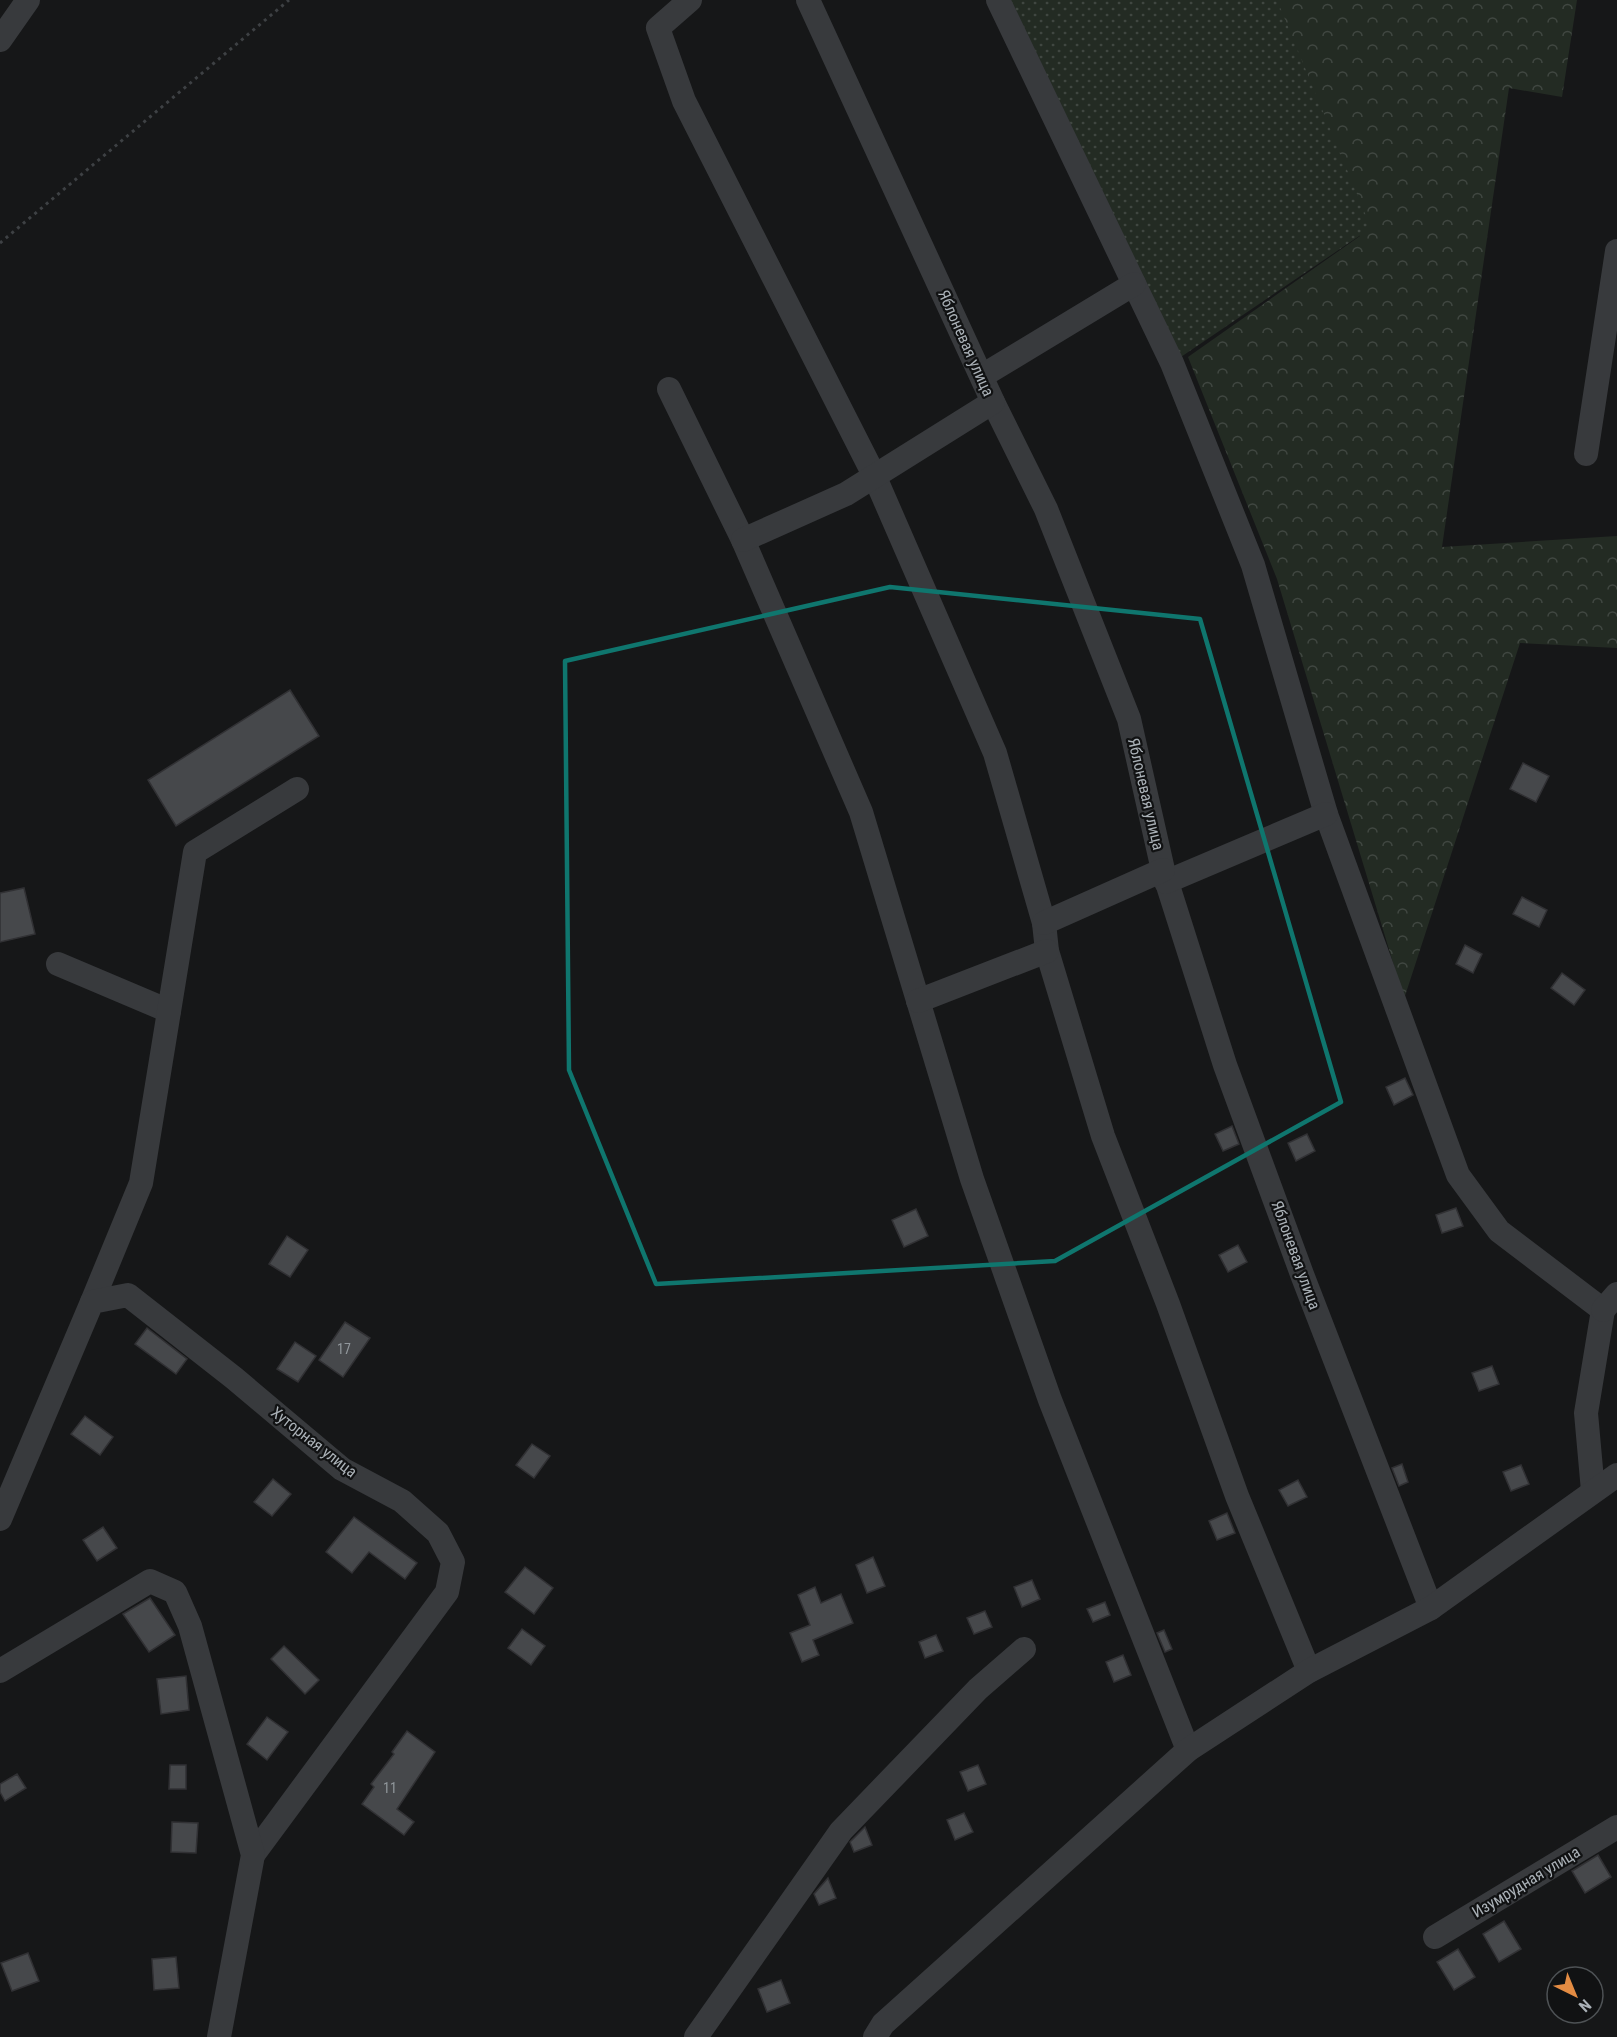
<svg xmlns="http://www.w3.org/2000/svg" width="1617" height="2037" viewBox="0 0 1617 2037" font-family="'Roboto Condensed',sans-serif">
	<defs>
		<pattern id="forest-crowns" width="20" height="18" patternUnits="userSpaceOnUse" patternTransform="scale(1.5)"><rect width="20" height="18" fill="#232b23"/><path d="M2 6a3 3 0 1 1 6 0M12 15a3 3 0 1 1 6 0" fill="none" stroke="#404741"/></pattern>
		<pattern id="garden-dots" width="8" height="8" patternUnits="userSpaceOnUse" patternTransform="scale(1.5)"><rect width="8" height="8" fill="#232b23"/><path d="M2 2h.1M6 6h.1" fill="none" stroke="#404741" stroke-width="1.8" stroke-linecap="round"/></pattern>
	</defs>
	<rect width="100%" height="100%" fill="#161718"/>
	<path fill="url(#forest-crowns)" d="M1113,0H1577L1562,97L1509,88L1442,547L1617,536V648L1520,643L1404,999L1277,579L1188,357L1360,236L1271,39Z"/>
	<path fill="url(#garden-dots)" d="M998,0H1277L1371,228L1172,363Z"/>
	<g fill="#46484b" stroke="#313134" stroke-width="1.5">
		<path d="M290,690L319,736L176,826L148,780Z"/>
		<path d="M1523,763L1549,776L1536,802L1510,789Z"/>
		<path d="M24,888L35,934L0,942V893Z"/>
		<path d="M1522,897L1547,910L1539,927L1513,914Z"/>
		<path d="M1465,945L1482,954L1473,973L1456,964Z"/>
		<path d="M1562,973L1585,990L1574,1005L1551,988Z"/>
		<path d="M1405,1078L1413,1095L1394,1105L1386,1087Z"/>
		<path d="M1232,1126L1239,1144L1223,1151L1215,1134Z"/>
		<path d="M1307,1134L1315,1151L1296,1161L1288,1143Z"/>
		<path d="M1456,1208L1463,1226L1442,1233L1436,1215Z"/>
		<path d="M916,1209L928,1236L904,1247L892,1220Z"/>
		<path d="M287,1236L308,1250L290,1277L269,1264Z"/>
		<path d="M1238,1245L1247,1262L1228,1272L1219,1255Z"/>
		<path d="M345,1322L370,1338L343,1377L319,1360Z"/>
		<path d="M147,1328L187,1359L176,1374L135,1344Z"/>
		<path d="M295,1342L316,1356L298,1382L277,1369Z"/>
		<path d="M1492,1366L1499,1384L1479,1391L1472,1373Z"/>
		<path d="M85,1416L113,1437L100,1455L71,1434Z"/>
		<path d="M532,1444L550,1456L534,1478L516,1465Z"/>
		<path d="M1402,1464L1408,1482L1399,1486L1392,1468Z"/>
		<path d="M1521,1465L1529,1484L1511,1491L1503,1472Z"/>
		<path d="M273,1479L291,1494L272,1516L254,1502Z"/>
		<path d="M1298,1480L1307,1497L1288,1506L1279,1490Z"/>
		<path d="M1227,1513L1235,1533L1217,1540L1209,1521Z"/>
		<path d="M354,1517L417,1563L405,1579L369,1552L352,1573L326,1552Z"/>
		<path d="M103,1527L117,1548L97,1561L83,1540Z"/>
		<path d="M873,1557L885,1586L867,1593L856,1565Z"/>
		<path d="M525,1567L553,1588L534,1614L505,1592Z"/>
		<path d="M1032,1580L1040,1599L1022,1607L1014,1587Z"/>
		<path d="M815,1587L821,1603L841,1594L853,1623L813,1640L819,1655L802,1662L790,1633L810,1625L798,1595Z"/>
		<path d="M150,1598L175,1635L149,1652L123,1614Z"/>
		<path d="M1105,1602L1110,1615L1093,1622L1087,1609Z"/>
		<path d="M985,1611L992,1627L974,1634L967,1618Z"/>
		<path d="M522,1629L545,1646L531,1665L508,1648Z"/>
		<path d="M1164,1630L1172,1649L1165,1652L1157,1633Z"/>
		<path d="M936,1635L943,1651L925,1658L919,1642Z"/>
		<path d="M284,1646L319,1680L305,1694L271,1659Z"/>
		<path d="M1123,1655L1131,1675L1114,1682L1106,1662Z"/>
		<path d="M186,1676L189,1710L161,1714L157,1679Z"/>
		<path d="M267,1717L288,1732L267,1760L247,1744Z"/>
		<path d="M407,1731L435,1752L397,1809L414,1822L404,1835L362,1804L374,1787L371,1784L394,1754L392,1752Z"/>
		<path d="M170,1765H186V1789H169Z"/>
		<path d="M978,1765L986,1784L968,1791L960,1772Z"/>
		<path d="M17,1774L26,1788L5,1801L0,1792V1784Z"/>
		<path d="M964,1813L973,1832L955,1840L947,1820Z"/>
		<path d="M172,1822L198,1823L196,1853L171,1852Z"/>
		<path d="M865,1827L872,1845L854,1852L850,1842Z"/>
		<path d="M1598,1855L1611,1877L1585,1893L1572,1871Z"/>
		<path d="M828,1878L836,1898L819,1905L814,1894Z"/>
		<path d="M1504,1921L1521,1949L1499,1962L1483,1934Z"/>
		<path d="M1458,1949L1475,1977L1454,1990L1437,1962Z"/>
		<path d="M28,1953L39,1981L12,1991L1,1963Z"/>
		<path d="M176,1957L179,1988L154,1990L152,1959Z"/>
		<path d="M781,1980L790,2003L767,2012L758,1989Z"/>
	</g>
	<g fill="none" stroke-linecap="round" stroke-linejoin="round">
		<path stroke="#3e4144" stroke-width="3" stroke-dasharray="3 4.5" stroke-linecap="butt" d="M0,243L289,0"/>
		<g stroke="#383a3d" stroke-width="24">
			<path d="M690,0L658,28L684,101L874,475L995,753L1044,923L1047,951L1103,1136L1168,1304L1237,1496L1309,1671"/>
			<path d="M808,0L993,402L1046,509L1129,719L1163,870L1225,1065L1303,1277L1431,1608"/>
			<path d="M998,0L1172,363L1253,565L1326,814L1458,1175L1499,1231L1603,1310L1586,1413L1593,1491"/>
			<path d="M0,40L28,0"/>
			<path d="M982,376L1134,284"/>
			<path d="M669,389L743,540L861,812L972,1179L1050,1400L1188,1750"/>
			<path d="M1586,454L1617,251"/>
			<path d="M743,540L846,494L993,402"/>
			<path d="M1166,882L1326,814"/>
			<path d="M1044,923L1163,870"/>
			<path d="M58,964L169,1011"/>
			<path d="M918,1001L1047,951"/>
			<path d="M92,1302L141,1183L195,852L297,789"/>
			<path d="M1603,1310L1617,1294"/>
			<path d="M0,1519L92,1302L128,1295L234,1378L342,1469L402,1501L438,1533L453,1562L447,1592L253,1855"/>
			<path d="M0,1671L150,1581L175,1592L190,1626L253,1855L219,2037"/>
			<path d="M1435,1937L1617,1827"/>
			<path d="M696,2037L841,1831L978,1689L1024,1649"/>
			<path d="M875,2037L883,2024L1188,1750L1309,1671L1431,1608L1617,1475"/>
		</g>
	</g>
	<path fill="none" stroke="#0f766e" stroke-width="4.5" stroke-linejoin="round" d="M890,587L1200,619L1341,1102L1055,1261L656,1284L569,1070L565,661Z"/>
	<g text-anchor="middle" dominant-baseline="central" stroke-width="4.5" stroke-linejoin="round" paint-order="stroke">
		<g font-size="14" fill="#91979c">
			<text x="344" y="1349">17</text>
			<text x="390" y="1788">11</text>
		</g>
		<g font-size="16" fill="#aab1b7" stroke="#111213">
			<text transform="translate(966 343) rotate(66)">Яблоневая улица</text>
			<text transform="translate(1146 794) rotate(77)">Яблоневая улица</text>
			<text transform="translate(1296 1255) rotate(70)">Яблоневая улица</text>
			<text transform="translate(314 1442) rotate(38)">Хуторная улица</text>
			<text transform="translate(1526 1882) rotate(-31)">Изумрудная улица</text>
		</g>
	</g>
	<g transform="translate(1575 1995) rotate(137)"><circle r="28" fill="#111213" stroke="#4e5255" stroke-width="1.5"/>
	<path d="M0-4.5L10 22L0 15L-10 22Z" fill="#e48c43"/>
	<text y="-9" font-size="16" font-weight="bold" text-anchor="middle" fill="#aab1b7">N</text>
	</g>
</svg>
